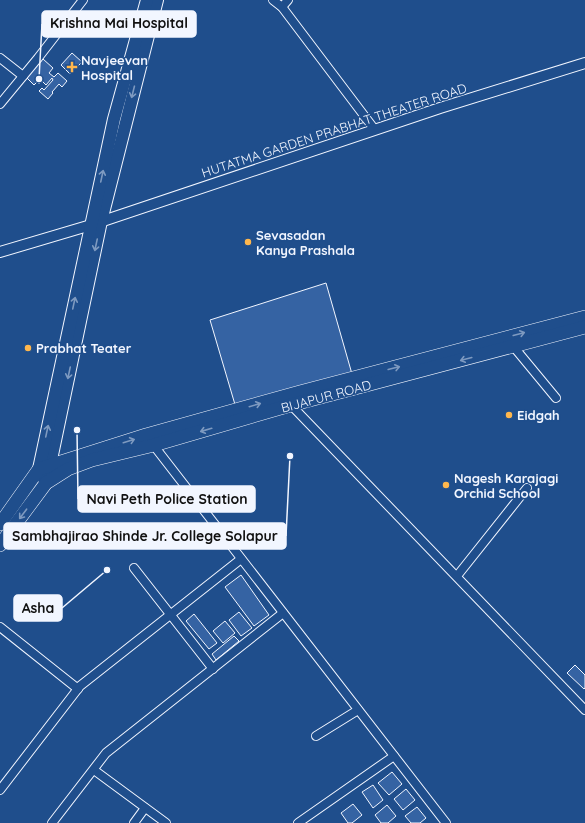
<svg xmlns="http://www.w3.org/2000/svg" width="585" height="823" viewBox="0 0 585 823" font-family="Quicksand,sans-serif">
	<rect width="100%" height="100%" fill="#1f4e8c"/>
	<g fill="#3563a3" stroke="#f2f6ff">
		<path d="M72,53L82,62L70,74L61,65Z"/>
		<path d="M43,59L53,68L49,73L54,77L58,73L67,81L62,87L59,84L52,92L53,93L48,99L39,91L42,88L44,90L53,80L52,78L46,85L42,81L39,84L37,82L34,85L26,77Z"/>
		<path d="M326,283L352,374L236,408L210,320Z"/>
		<path d="M241,575L269,615L254,626L225,587Z"/>
		<path d="M239,612L252,628L241,636L229,620Z"/>
		<path d="M194,614L217,643L209,649L186,621Z"/>
		<path d="M225,621L235,633L223,643L213,631Z"/>
		<path d="M234,636L239,641L216,660L212,654Z"/>
		<path d="M575,665L585,675V688L584,689L567,673Z"/>
		<path d="M392,772L402,784L389,795L378,783Z"/>
		<path d="M373,785L383,800L373,808L362,792Z"/>
		<path d="M406,789L415,800L403,810L394,799Z"/>
		<path d="M353,804L362,815L352,823H348L341,813Z"/>
		<path d="M387,805L396,816L388,823H381L375,815Z"/>
		<path d="M417,807L426,818L420,823H411L405,816Z"/>
	</g>
	<g fill="none" stroke-linecap="round" stroke-linejoin="round">
		<g stroke="#f2f6ff" stroke-width="10">
			<g id="minor">
				<path d="M273,0L282,7L375,130"/>
				<path d="M282,7L288,0"/>
				<path d="M0,58L23,76"/>
				<path d="M0,104L38,58L83,0"/>
				<path d="M513,346L556,398"/>
				<path d="M291,403V405L585,710"/>
				<path d="M151,442L446,823"/>
				<path d="M134,568L213,669"/>
				<path d="M457,576L527,488"/>
				<path d="M0,627L78,689"/>
				<path d="M316,736L358,710"/>
				<path d="M94,770L166,823"/>
				<path d="M0,790L80,686L241,559"/>
				<path d="M52,823L106,753L283,613"/>
				<path d="M134,823L145,808"/>
				<path d="M298,823L394,756"/>
			</g>
		</g>
		<g stroke="#f2f6ff" stroke-width="12">
			<path id="tertiary" d="M0,252L91,225L440,108L585,63"/>
		</g>
		<g stroke="#f2f6ff" stroke-width="14">
			<g id="secondary">
				<path d="M48,474L101,221L157,0"/>
				<path d="M46,483L39,469L114,119L147,0"/>
			</g>
		</g>
		<g stroke="#f2f6ff" stroke-width="14">
			<g id="primary">
				<path d="M0,524L39,469L146,435L300,392L585,317"/>
				<path d="M0,545L46,483L68,469L92,460L154,445L291,405L585,327"/>
			</g>
		</g>
		<use href="#minor" stroke="#1f4e8c" stroke-width="8"/>
		<use href="#tertiary" stroke="#1f4e8c" stroke-width="10"/>
		<use href="#secondary" stroke="#1f4e8c" stroke-width="12"/>
		<use href="#primary" stroke="#1f4e8c" stroke-width="13"/>
	</g>
	<defs><path id="oneway-shaft" d="M-6 0H5M1.5-3L5.5 0L1.5 3" fill="none" stroke-width="1.6" stroke-linecap="round" stroke-linejoin="round"/></defs>
	<g stroke="#7e9ac0">
		<use href="#oneway-shaft" transform="translate(133 92) rotate(104)"/>
		<use href="#oneway-shaft" transform="translate(102 176) rotate(-78)"/>
		<use href="#oneway-shaft" transform="translate(96 245) rotate(102)"/>
		<use href="#oneway-shaft" transform="translate(74 303) rotate(-78)"/>
		<use href="#oneway-shaft" transform="translate(519 334) rotate(-15)"/>
		<use href="#oneway-shaft" transform="translate(466 359) rotate(165)"/>
		<use href="#oneway-shaft" transform="translate(394 368) rotate(-14)"/>
		<use href="#oneway-shaft" transform="translate(69 373) rotate(102)"/>
		<use href="#oneway-shaft" transform="translate(255 405) rotate(-16)"/>
		<use href="#oneway-shaft" transform="translate(206 430) rotate(164)"/>
		<use href="#oneway-shaft" transform="translate(47 431) rotate(-78)"/>
		<use href="#oneway-shaft" transform="translate(129 441) rotate(-17)"/>
		<use href="#oneway-shaft" transform="translate(23 514) rotate(127)"/>
	</g>
	<g fill="#ffb74d" stroke="#1f4e8c" stroke-width="1.5">
		<path d="M70 61h4v4h4v4h-4v4h-4v-4h-4v-4h4z"/>
		<circle cx="248" cy="242" r="4"/>
		<circle cx="28" cy="348" r="4"/>
		<circle cx="509" cy="415" r="4"/>
		<circle cx="446" cy="485" r="4"/>
	</g>
	<g text-anchor="middle" dominant-baseline="central" stroke-width="3" stroke-linejoin="round" paint-order="stroke">
		<g font-size="13" font-weight="bold" fill="#f2f6ff" stroke="#1f4e8c" text-anchor="start">
			<text x="81" y="60">Navjeevan<tspan x="81" dy="15">Hospital</tspan></text>
			<text x="256" y="235">Sevasadan<tspan x="256" dy="15">Kanya Prashala</tspan></text>
			<text x="36" y="348">Prabhat Teater</text>
			<text x="517" y="415">Eidgah</text>
			<text x="454" y="478">Nagesh Karajagi<tspan x="454" dy="15">Orchid School</tspan></text>
		</g>
		<g font-size="13" fill="#f2f6ff" stroke="#1f4e8c">
			<text transform="translate(334 130) rotate(-18)">HUTATMA GARDEN PRABHAT THEATER ROAD</text>
			<text transform="translate(326 396) rotate(-15)">BIJAPUR ROAD</text>
		</g>
	</g>
	<path fill="none" stroke="#f2f6ff" stroke-width="1.5" d="M39 79L42 24M77 430L78 499M290 456L286 536M107 570L62 608"/>
	<g fill="#f2f6ff" stroke="#1f4e8c" stroke-width="1.5">
		<circle cx="39" cy="79" r="4"/>
		<circle cx="77" cy="430" r="4"/>
		<circle cx="290" cy="456" r="4"/>
		<circle cx="107" cy="570" r="4"/>
	</g>
	<g fill="#f2f6ff" stroke="#f2f6ff" stroke-width="1.5">
		<rect x="42" y="11" width="154" height="26" rx="4"/>
		<rect x="78" y="486" width="177" height="26" rx="4"/>
		<rect x="4" y="523" width="282" height="26" rx="4"/>
		<rect x="14" y="595" width="48" height="26" rx="4"/>
	</g>
	<g font-size="14" text-anchor="middle" font-weight="bold" fill="#111">
		<text x="119" y="28">Krishna Mai Hospital</text>
		<text x="167" y="504">Navi Peth Police Station</text>
		<text x="145" y="541">Sambhajirao Shinde Jr. College Solapur</text>
		<text x="38" y="613">Asha</text>
	</g>
</svg>
